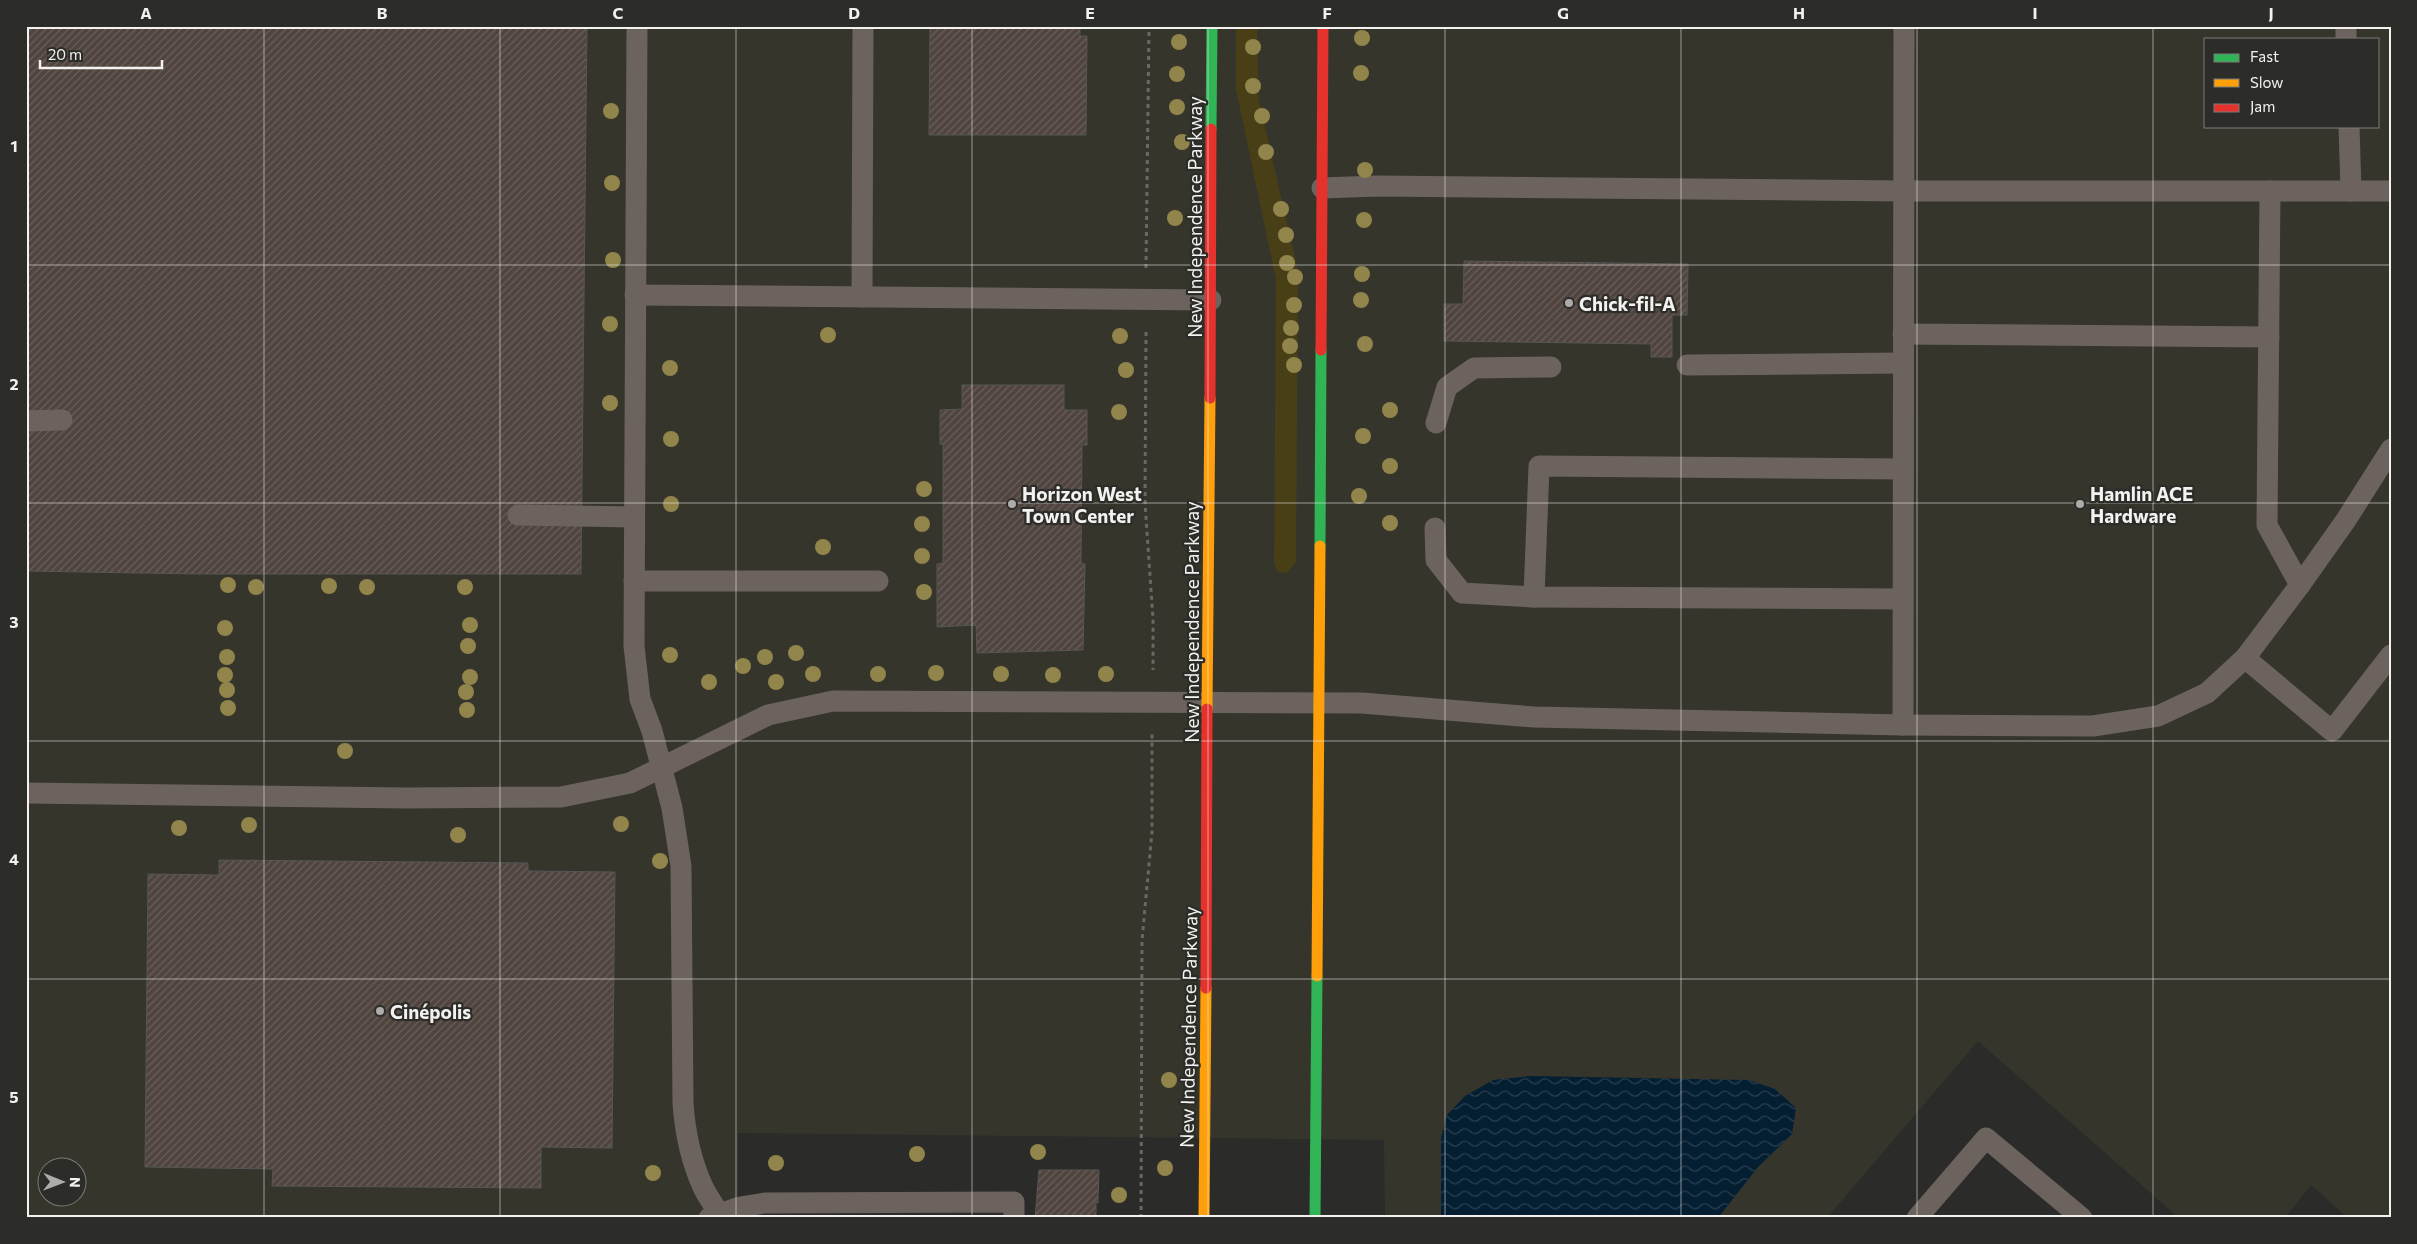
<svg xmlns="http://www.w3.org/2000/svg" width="2417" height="1244" viewBox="0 0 2417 1244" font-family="Commissioner,sans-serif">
	<defs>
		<pattern id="water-waves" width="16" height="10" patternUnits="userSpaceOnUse" patternTransform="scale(1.25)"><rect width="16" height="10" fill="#041f32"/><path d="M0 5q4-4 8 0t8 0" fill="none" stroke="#294050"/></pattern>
		<pattern id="building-hatch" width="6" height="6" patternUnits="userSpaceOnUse" patternTransform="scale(1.25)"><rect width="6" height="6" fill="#50443f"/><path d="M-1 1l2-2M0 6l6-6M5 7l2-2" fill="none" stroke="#6a5f5b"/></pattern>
	</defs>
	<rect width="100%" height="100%" fill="#2b2b29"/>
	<path fill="#35352c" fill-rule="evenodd" d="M26,26H2391V1218H2348L2311,1185L2285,1218H2179L1978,1041L1827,1218H1385L1384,1140L738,1133V1218H26ZM2206,39H2378V126H2206ZM48,1166H78V1196H48Z"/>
	<path fill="#483f17" d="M1236,26H1257L1259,100L1298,271L1296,562L1287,573L1278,572L1274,564L1276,280L1236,89Z"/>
	<path fill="url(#water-waves)" d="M1530,1076L1749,1080L1775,1089L1796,1108L1792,1134L1758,1167L1718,1218H1441V1138L1447,1115L1465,1096L1493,1080Z"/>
	<g fill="url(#building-hatch)" stroke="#575655">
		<path d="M26,26H587L581,574H198L26,571Z"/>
		<path d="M930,26H1080V36H1087L1086,135H929Z"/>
		<path d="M1464,261L1688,264L1687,315H1672V357H1651V344L1444,341V304H1463Z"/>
		<path d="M962,385H1064V410H1087V445H1082L1081,563L1085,564L1083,650L977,653L976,625L937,627V564L943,563V444H940V410L962,409Z"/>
		<path d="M219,860L528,863V871L615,872L612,1148L541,1147V1188L272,1186L273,1169L145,1167L148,874L219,875Z"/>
		<path d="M1039,1170H1099L1098,1203H1094L1096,1204V1218H1035Z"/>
	</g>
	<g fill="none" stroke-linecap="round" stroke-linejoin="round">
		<g stroke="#6c6664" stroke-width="3" stroke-dasharray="4 4" stroke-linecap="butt">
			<path d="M1146,268L1149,26"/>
			<path d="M1146,332L1145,503L1153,619V670"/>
			<path d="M1141,1218L1142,940L1152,832V734"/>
		</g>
		<g stroke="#6c635f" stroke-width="21">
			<path d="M637,26L634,646L640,699L652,731L672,808L681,866L683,1103C685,1132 691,1161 703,1187C708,1198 716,1207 721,1218"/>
			<path d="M2346,26V39"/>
			<path d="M2349,126L2351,191"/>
			<path d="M1322,188L1378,186L1903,191H2391"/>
			<path d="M2270,191L2267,525L2300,585"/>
			<path d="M635,295L1211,300"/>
			<path d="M862,297L863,26"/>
			<path d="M1903,334L2269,337"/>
			<path d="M1687,365L1902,363"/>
			<path d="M26,421L62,420"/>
			<path d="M1436,423L1447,387L1474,368L1551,367"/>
			<path d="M1903,469L1539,466L1534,597L1903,599"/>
			<path d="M518,515L634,517"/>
			<path d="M1435,528L1436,560L1462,593L1534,597"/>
			<path d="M634,581H878"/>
			<path d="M2245,658L2332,731L2391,655"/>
			<path d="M1903,725L2093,726L2158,716L2207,693L2245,658L2300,585L2346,520L2391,449"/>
			<path d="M26,793L406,798L561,797L630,783L768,715L833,701L1362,703L1534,717L1903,725L1904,26"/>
			<path d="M709,1218L740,1207L765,1203L1014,1202V1218"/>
			<path d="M1917,1218L1986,1138L2082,1218"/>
		</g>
		<g stroke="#30b455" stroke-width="11">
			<path d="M1211,129L1212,26"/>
			<path d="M1320,546L1321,350"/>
			<path d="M1315,1218L1317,976"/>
		</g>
		<g stroke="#ff9f0a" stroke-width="11">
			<path d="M1207,709L1210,398"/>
			<path d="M1317,976L1320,546"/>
			<path d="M1204,1218L1206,988"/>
		</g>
		<g stroke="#e5322d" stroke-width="11">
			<path d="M1321,350L1323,26"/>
			<path d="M1210,398L1211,129"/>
			<path d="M1206,988L1207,709"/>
		</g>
	</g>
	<g fill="#91854c">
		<circle cx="1362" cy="38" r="8"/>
		<circle cx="1179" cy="42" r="8"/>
		<circle cx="1253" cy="47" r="8"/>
		<circle cx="1361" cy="73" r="8"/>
		<circle cx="1177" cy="74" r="8"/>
		<circle cx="1253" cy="86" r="8"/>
		<circle cx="1177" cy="107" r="8"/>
		<circle cx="611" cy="111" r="8"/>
		<circle cx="1262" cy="116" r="8"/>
		<circle cx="1182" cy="142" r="8"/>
		<circle cx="1266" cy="152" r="8"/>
		<circle cx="1365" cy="170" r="8"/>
		<circle cx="612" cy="183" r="8"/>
		<circle cx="1281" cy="209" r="8"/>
		<circle cx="1175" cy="218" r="8"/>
		<circle cx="1364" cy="220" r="8"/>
		<circle cx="1286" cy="235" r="8"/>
		<circle cx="613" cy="260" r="8"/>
		<circle cx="1287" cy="263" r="8"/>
		<circle cx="1362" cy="274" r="8"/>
		<circle cx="1295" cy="277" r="8"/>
		<circle cx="1361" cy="300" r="8"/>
		<circle cx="1294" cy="305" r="8"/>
		<circle cx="610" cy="324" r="8"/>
		<circle cx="1291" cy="328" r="8"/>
		<circle cx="828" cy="335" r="8"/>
		<circle cx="1120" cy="336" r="8"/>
		<circle cx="1365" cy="344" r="8"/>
		<circle cx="1290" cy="346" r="8"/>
		<circle cx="1294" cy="365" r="8"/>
		<circle cx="670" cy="368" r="8"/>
		<circle cx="1126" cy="370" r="8"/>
		<circle cx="610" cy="403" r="8"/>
		<circle cx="1390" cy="410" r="8"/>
		<circle cx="1119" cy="412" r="8"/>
		<circle cx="1363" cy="436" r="8"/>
		<circle cx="671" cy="439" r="8"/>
		<circle cx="1390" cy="466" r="8"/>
		<circle cx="924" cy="489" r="8"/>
		<circle cx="1359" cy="496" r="8"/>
		<circle cx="671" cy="504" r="8"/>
		<circle cx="1390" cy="523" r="8"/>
		<circle cx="922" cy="524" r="8"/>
		<circle cx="823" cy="547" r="8"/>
		<circle cx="922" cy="556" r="8"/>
		<circle cx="228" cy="585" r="8"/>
		<circle cx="329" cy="586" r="8"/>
		<circle cx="256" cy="587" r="8"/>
		<circle cx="367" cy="587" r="8"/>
		<circle cx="465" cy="587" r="8"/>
		<circle cx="924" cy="592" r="8"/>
		<circle cx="470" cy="625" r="8"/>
		<circle cx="225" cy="628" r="8"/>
		<circle cx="468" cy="646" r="8"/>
		<circle cx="796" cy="653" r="8"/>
		<circle cx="670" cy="655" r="8"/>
		<circle cx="227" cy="657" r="8"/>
		<circle cx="765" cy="657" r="8"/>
		<circle cx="743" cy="666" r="8"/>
		<circle cx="936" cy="673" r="8"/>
		<circle cx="813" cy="674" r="8"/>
		<circle cx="878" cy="674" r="8"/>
		<circle cx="1001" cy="674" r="8"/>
		<circle cx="1106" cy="674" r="8"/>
		<circle cx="225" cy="675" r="8"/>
		<circle cx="1053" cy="675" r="8"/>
		<circle cx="470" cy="677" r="8"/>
		<circle cx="709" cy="682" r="8"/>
		<circle cx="776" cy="682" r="8"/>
		<circle cx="227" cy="690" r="8"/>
		<circle cx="466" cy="692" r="8"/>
		<circle cx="228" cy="708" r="8"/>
		<circle cx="467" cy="710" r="8"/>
		<circle cx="345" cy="751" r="8"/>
		<circle cx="621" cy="824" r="8"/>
		<circle cx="249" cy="825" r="8"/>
		<circle cx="179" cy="828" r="8"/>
		<circle cx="458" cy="835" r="8"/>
		<circle cx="660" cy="861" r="8"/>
		<circle cx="1169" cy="1080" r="8"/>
		<circle cx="1038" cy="1152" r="8"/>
		<circle cx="917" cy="1154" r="8"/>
		<circle cx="776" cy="1163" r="8"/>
		<circle cx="1165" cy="1168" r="8"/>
		<circle cx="653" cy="1173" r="8"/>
		<circle cx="1119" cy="1195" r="8"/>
	</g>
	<path fill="none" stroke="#f3f2f0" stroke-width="1" stroke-opacity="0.55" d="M264,26V1218M500,26V1218M736,26V1218M972,26V1218M1208,26V1218M1445,26V1218M1681,26V1218M1917,26V1218M2153,26V1218M26,265H2391M26,503H2391M26,741H2391M26,979H2391"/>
	<g fill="#adacaa" stroke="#2c2c28" stroke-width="2">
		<circle cx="1569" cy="303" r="5"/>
		<circle cx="1012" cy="504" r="5"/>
		<circle cx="2080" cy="504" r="5"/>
		<circle cx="380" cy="1011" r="5"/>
	</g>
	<g text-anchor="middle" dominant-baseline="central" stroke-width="4.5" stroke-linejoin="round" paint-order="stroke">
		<g font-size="19" fill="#f3f2f0" stroke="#2c2c28">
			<text transform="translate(1194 217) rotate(-90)">New Independence Parkway</text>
			<text transform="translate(1191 622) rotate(-90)">New Independence Parkway</text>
			<text transform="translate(1188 1027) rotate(-89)">New Independence Parkway</text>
		</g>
		<g font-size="19" font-weight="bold" fill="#f3f2f0" stroke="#2c2c28" text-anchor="start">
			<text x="1579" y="303">Chick-fil-A</text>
			<text x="1022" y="493">Horizon West<tspan x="1022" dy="22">Town Center</tspan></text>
			<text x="2090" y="493">Hamlin ACE<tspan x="2090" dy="22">Hardware</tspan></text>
			<text x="390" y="1011">Cinépolis</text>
		</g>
	</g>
	<rect width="2417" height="1244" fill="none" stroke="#2c2c28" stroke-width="55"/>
	<rect x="2204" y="38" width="175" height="90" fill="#2c2c28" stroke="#7c7b78"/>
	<rect x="2214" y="54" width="25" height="8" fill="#30b455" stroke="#7c7b78"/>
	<text x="2250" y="62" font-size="15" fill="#f3f2f0">Fast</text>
	<rect x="2214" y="79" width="25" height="8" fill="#ff9f0a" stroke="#7c7b78"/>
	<text x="2250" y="88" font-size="15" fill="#f3f2f0">Slow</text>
	<rect x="2214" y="104" width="25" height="8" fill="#e5322d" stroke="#7c7b78"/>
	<text x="2250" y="112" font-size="15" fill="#f3f2f0">Jam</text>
	<g transform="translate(62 1182) rotate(91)"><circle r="24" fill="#2c2c28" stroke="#7c7b78"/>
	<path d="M0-4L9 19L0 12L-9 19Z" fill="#adacaa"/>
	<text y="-8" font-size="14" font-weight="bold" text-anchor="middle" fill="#f3f2f0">N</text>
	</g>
	<path d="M40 60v8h122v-8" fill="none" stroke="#f3f2f0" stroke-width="2.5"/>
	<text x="48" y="60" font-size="15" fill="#f3f2f0" stroke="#2c2c28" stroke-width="4" paint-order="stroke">20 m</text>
	<rect x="28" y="28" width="2362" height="1188" fill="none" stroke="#f3f2f0" stroke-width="2"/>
	<g font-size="16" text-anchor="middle" font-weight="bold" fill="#f3f2f0">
		<text x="146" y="19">A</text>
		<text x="382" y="19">B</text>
		<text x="618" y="19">C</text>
		<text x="854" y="19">D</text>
		<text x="1090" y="19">E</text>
		<text x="1327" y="19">F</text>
		<text x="1563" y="19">G</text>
		<text x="1799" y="19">H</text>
		<text x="2035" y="19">I</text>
		<text x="2271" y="19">J</text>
		<text x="14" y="152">1</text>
		<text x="14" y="390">2</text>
		<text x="14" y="628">3</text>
		<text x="14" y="865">4</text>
		<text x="14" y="1103">5</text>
	</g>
</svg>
